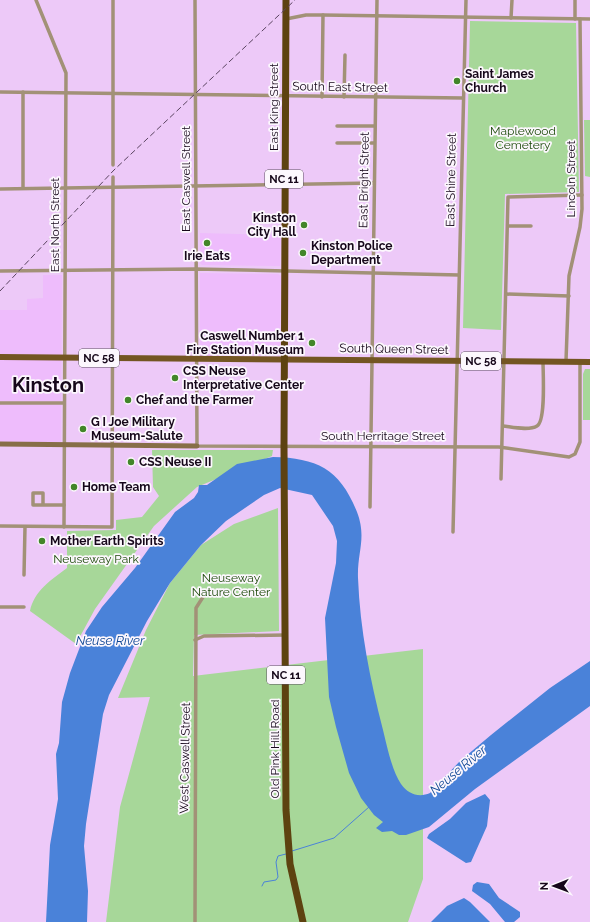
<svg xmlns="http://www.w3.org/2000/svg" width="590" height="922" viewBox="0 0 590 922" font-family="Raleway,sans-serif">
	<rect width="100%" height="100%" fill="#edc9f8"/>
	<g fill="#eebcfc">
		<path d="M200,233L281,235L280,266L202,265L200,263Z"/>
		<path d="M200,273L278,274L281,276L280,355L201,356L200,354Z"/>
		<path d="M43,275H62L61,442H0V310H27V299L43,298Z"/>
	</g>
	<g fill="#a7d799">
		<path d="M470,21L576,23L579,192L505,194L501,330L463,328Z"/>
		<path d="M584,120H590V177L585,176Z"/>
		<path d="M585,369H590V420H583V374Z"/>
		<path d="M152,450H273L272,456L197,487L154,526L95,609L76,644L30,611C34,591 51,580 67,568V531L116,530V520L142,517L159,496L153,487Z"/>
		<path d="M278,508L279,631L194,635L193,676L423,649V879L408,922H106L120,807L150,697L118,698L146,630L170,583L201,545L234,524Z"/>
	</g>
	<g fill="#4a82d9">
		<path d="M273,457C317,458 340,469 357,512C367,538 357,552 358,578C360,630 370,679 383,730C387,746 392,771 401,784C408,794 419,798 430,793L460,761L491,735L550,688L590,661V706L475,789L429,827L406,835H399L392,831L382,832L376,828L383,822L374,815L361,798L349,773L336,727L329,697L325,618L336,563L337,541L333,526L312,495L280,488L264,495L226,521L201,545L170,583L147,621L109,695L103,714L86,824L84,846L88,891L87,922H46L50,845L58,799L56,754L59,743L62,702L70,673L86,631L102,607L135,568L175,512L194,498L198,492L199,485H207L237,464Z"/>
		<path d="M485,794L490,800L487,826L471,862L466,863L427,838L429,834L450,819L466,803Z"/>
		<path d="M477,882L489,884L499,898L520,912V917L514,922H505L490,904L472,891L473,885Z"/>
		<path d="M464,898L470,902L490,922H431L447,906Z"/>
	</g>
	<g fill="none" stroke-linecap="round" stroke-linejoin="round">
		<g stroke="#4a82d9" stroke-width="1">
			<path d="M292,851L334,838L369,807"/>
			<path d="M262,886L264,882L276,880L278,877L276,862L278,856L286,854"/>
		</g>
		<g stroke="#a29177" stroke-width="3.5">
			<path d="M36,0L66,73L64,527"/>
			<path d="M195,0L197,446L499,447L569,457L575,454L580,442V362"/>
			<path d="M575,0V19"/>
			<path d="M511,18L512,0"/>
			<path d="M286,19L306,15H323L590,19"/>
			<path d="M0,92L463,98"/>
			<path d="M322,97L323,15"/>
			<path d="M344,97L345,55"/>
			<path d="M337,126H375"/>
			<path d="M337,143H374"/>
			<path d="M113,165V0"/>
			<path d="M23,188V92"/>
			<path d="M0,189L374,183"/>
			<path d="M508,226H531"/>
			<path d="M0,271L196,269L459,275"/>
			<path d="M506,294L569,296"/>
			<path d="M566,361L569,276L580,227L582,209L580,19"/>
			<path d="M0,403H64"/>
			<path d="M503,426C512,427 529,431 537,426C546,421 543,373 543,361"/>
			<path d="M501,479L508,197L582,195"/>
			<path d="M43,505V493H33V505C44,505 54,505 64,505"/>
			<path d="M370,507L377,0"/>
			<path d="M0,526L112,527L113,177"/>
			<path d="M453,532L466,0"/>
			<path d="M24,575L25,527"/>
			<path d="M0,607H24"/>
			<path d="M195,640L204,636L286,635"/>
			<path d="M195,922L196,608L203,597"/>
		</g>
		<path stroke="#876e48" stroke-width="5" d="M0,444L197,446"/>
		<path stroke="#735522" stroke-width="6" d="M0,357L590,362"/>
		<path stroke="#5d4210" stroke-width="7" d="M286,0L284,446L286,810L290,864L303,922"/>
		<path stroke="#5a4460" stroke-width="1" stroke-dasharray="6 3" stroke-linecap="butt" d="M0,291L114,170L295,0"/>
	</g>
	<g fill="#428629" stroke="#fcf7fd" stroke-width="1.5">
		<circle cx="457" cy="81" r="4"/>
		<circle cx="304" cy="225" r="4"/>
		<circle cx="207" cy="243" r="4"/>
		<circle cx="303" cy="253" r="4"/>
		<circle cx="312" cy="343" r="4"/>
		<circle cx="175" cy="378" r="4"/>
		<circle cx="128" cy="400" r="4"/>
		<circle cx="83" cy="429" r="4"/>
		<circle cx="131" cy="462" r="4"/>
		<circle cx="74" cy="487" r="4"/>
		<circle cx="42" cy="541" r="4"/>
	</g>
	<g text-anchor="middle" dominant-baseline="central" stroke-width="3.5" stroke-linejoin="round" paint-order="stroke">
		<g fill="#fcf7fd" stroke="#5b4f5e" stroke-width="1">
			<rect x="265" y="170" width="38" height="18" rx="3"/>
			<rect x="79" y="349" width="40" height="18" rx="3"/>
			<rect x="461" y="352" width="40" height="18" rx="3"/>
			<rect x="267" y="666" width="38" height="18" rx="3"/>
		</g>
		<g font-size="11" font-weight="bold" fill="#16071a">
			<text x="284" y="179">NC 11</text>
			<text x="99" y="358">NC 58</text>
			<text x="481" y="361">NC 58</text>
			<text x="286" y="675">NC 11</text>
		</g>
		<g font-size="12" font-weight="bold" fill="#16071a" stroke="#fcf7fd" text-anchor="start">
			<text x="465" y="74">Saint James<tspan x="465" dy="14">Church</tspan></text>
			<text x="296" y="218" text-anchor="end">Kinston<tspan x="296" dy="14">City Hall</tspan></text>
			<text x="311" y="246">Kinston Police<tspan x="311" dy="14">Department</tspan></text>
			<text x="207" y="256" text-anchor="middle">Irie Eats</text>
			<text x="304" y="336" text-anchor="end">Caswell Number 1<tspan x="304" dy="14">Fire Station Museum</tspan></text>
			<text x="183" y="371">CSS Neuse<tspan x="183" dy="14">Interpretative Center</tspan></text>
			<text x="136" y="400">Chef and the Farmer</text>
			<text x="91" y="422">G I Joe Military<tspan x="91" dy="14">Museum-Salute</tspan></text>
			<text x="139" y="462">CSS Neuse II</text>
			<text x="82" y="487">Home Team</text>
			<text x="50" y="541">Mother Earth Spirits</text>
		</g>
		<g font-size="12" fill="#16071a" stroke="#fcf7fd">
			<text transform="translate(340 87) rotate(1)">South East Street</text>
			<text transform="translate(274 107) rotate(-90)">East King Street</text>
			<text transform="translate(186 179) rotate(-90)">East Caswell Street</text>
			<text transform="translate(571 179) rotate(-90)">Lincoln Street</text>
			<text transform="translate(364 180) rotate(-89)">East Bright Street</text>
			<text transform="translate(451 180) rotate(-89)">East Shine Street</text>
			<text transform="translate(55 225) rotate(-90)">East North Street</text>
			<text transform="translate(394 349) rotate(1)">South Queen Street</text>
			<text x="383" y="436">South Herritage Street</text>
			<text transform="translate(275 749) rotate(-90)">Old Pink Hill Road</text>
			<text transform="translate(185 758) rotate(-89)">West Caswell Street</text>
		</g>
		<g font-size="12" fill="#1c4a09" stroke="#fcf7fd">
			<text x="523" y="131">Maplewood<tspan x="523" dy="14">Cemetery</tspan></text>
			<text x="96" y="559">Neuseway Park</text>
			<text x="231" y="578">Neuseway<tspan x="231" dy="14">Nature Center</tspan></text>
		</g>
		<g font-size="13" font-style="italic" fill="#0f4694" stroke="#fcf7fd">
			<text x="110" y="640">Neuse River</text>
			<text transform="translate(458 770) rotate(-40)">Neuse River</text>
		</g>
		<g font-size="20" font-weight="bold" fill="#16071a" stroke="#fcf7fd">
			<text x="48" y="385">Kinston</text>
		</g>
	</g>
	<g transform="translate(554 886) rotate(269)" stroke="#fcf7fd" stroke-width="3" paint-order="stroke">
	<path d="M0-3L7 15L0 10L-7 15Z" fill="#16071a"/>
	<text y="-6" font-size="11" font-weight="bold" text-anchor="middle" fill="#16071a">N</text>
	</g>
</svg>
